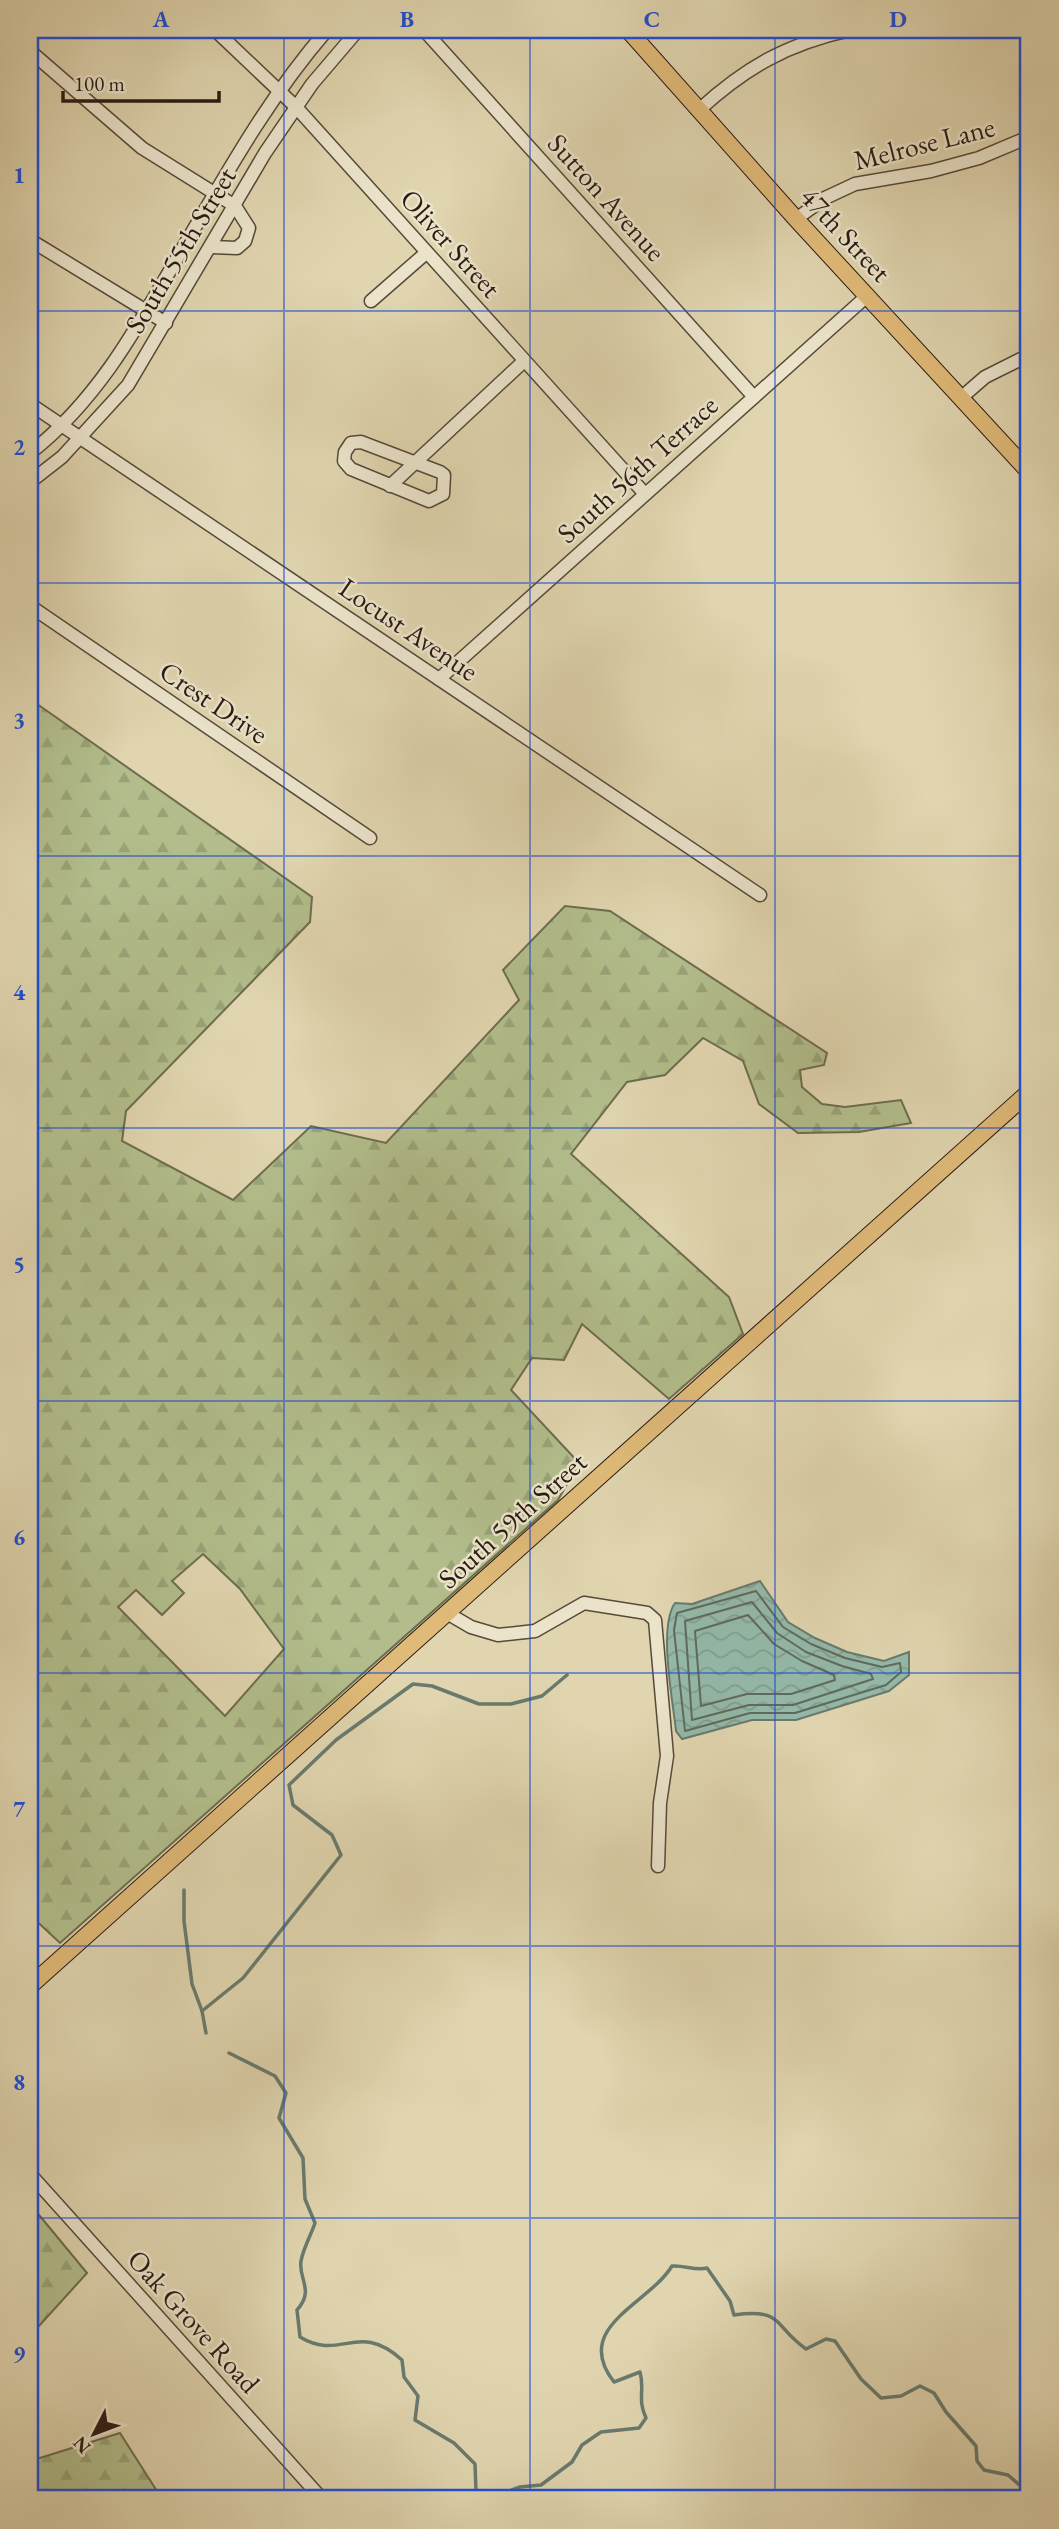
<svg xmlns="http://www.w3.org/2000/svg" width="1059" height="2529" viewBox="0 0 1059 2529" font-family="'EB Garamond',serif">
	<defs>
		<pattern id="forest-firs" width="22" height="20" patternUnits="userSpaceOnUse" patternTransform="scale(1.75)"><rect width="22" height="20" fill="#b2bd8b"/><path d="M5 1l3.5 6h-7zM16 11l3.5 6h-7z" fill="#99a277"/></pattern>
		<pattern id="water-waves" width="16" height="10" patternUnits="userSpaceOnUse" patternTransform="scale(1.75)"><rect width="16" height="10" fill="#94b9a9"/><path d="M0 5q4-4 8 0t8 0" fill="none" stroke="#809e91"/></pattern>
	</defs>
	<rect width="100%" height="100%" fill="#e0d5af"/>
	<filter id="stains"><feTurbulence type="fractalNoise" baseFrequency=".00286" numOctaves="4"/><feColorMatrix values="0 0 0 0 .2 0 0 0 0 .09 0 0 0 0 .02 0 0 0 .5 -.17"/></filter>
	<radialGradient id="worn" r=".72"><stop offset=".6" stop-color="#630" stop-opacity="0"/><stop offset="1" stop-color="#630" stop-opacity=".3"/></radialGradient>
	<g fill="url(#forest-firs)" stroke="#6d6c4f" stroke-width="2" fill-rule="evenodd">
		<path d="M30,699L312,897L310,922L126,1111L122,1141L233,1200L311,1126L386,1143L519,1000L503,970L565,906L610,911L827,1053L824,1065L800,1070L802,1087L822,1104L845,1107L901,1100L911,1123L859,1132L798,1133L759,1104L743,1061L703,1038L665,1075L627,1082L571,1154L729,1297L743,1334L669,1399L582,1324L564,1360L532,1358L511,1390L579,1463L558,1500L60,1943L30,1915ZM203,1554L240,1589L284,1649L225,1716L118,1607L136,1590L162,1615L184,1593L172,1581Z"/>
		<path d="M30,2204L87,2273L30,2336Z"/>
		<path d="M120,2433L162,2499H30V2461Z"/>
	</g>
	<path fill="url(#water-waves)" stroke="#697a6d" stroke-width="2" d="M760,1581L788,1622L815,1638L847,1652L884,1661L909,1652V1675L889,1691L796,1720H752L682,1739L676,1731C673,1701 658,1627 675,1603L692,1604Z"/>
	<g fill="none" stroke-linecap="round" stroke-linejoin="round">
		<g stroke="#5e6a5e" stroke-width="2">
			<path d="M756,1591L783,1627L811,1644L845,1658L882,1667L900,1663L901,1672L886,1685L795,1713H750L685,1731L674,1630L677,1613Z"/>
			<path d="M752,1602L777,1633L806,1652L842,1666L871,1674L873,1679L793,1705H749L692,1720L685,1621Z"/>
			<path d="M748,1615L774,1644L802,1661L834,1675L835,1680L791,1694H747L701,1706L695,1631Z"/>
		</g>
		<g stroke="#697a6d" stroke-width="3.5">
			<path d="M184,1890V1921L192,1984L202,2011"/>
			<path d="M206,2033L202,2011L243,1978L341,1855L332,1835L293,1805L289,1785L336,1740L413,1684L432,1686L479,1704H511L542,1696L567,1675"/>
			<path d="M229,2053L275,2076L286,2093L279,2118L303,2158L305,2199L315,2223C311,2235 303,2249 301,2261C298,2279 315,2290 297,2310L300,2337C341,2362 358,2320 402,2360L404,2377L418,2396L415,2420L454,2443L475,2464L476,2491L495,2496L520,2487L541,2485L572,2462L582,2445L601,2432L639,2428L646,2418C637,2399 645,2390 640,2372L614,2382C571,2327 649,2304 672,2266C685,2265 695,2271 707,2268L730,2301L734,2315C784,2308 773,2326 806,2349L826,2339L835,2341L861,2379L881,2398L901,2396L920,2386L934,2393L946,2412L976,2446L977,2461L984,2470L1008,2475L1029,2493"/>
		</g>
		<g stroke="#564a3a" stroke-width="15">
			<g id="minor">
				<path d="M215,30L296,107L645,494"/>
				<path d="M424,30L754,397"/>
				<path d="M30,51L142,148L235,206L249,228L245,241L237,248L211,247"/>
				<path d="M699,110C746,67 787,44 850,30"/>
				<path d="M796,219L825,198L855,184L931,171L979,158L1029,137"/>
				<path d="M30,240L166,323"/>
				<path d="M371,301L426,253"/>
				<path d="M962,397L985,377L1029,355"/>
				<path d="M30,404L760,895"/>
				<path d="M361,442L440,472L444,475L443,494L429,501L351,469L344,461L345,452L351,443Z"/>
				<path d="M30,453C98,400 138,326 180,253C225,176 268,98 327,30"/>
				<path d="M30,482L62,457L128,385L265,153L312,84L358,30"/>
				<path d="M390,486L524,361"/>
				<path d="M30,606L370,838"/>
				<path d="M439,679L867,296"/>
				<path d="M447,1613L471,1627L498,1635L535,1631L584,1603L647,1613L655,1620L667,1756L660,1803L658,1866"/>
				<path d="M30,2174L322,2499"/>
			</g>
		</g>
		<g stroke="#281b13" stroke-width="18">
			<g id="major">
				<path d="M628,30L796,219L1029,472"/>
				<path d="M30,1986L1029,1092"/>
			</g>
		</g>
		<use href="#minor" stroke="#ebe4cb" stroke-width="12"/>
		<use href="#major" stroke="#e0ba78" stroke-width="16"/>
	</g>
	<path fill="none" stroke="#1d4ed8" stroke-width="2" stroke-opacity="0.55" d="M284,30V2499M530,30V2499M775,30V2499M30,311H1029M30,583H1029M30,856H1029M30,1128H1029M30,1401H1029M30,1673H1029M30,1946H1029M30,2218H1029"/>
	<g text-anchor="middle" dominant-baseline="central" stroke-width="5" stroke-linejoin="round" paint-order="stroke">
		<g font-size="28" fill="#281b13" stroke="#ebe4cb">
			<text transform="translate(924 143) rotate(-14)">Melrose Lane</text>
			<text transform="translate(607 197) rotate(48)">Sutton Avenue</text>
			<text transform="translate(846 234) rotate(47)">47th Street</text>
			<text transform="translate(451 243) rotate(48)">Oliver Street</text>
			<text transform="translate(180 250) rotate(-59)">South 55th Street</text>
			<text transform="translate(637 469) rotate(-42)">South 56th Terrace</text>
			<text transform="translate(409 629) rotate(34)">Locust Avenue</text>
			<text transform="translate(214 702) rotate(34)">Crest Drive</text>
			<text transform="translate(512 1520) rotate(-42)">South 59th Street</text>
			<text transform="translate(194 2321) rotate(48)">Oak Grove Road</text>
		</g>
	</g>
	<rect width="1059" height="2529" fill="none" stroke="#e0d5af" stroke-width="77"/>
	<g transform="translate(94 2434) rotate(228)" stroke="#ebe4cb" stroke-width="5" paint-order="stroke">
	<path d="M0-5L12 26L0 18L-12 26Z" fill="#281b13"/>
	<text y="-10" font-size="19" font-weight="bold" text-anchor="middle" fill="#281b13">N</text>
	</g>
	<path d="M63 91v10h156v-10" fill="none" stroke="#281b13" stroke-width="3.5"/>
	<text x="74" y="91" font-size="21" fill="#281b13" stroke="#ebe4cb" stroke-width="5" paint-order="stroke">100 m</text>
	<rect x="38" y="38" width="982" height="2452" fill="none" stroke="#1d4ed8" stroke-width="2.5"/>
	<g font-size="23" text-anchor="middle" font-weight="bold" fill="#1d4ed8">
		<text x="161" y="27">A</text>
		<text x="407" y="27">B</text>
		<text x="652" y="27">C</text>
		<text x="898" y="27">D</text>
		<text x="19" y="183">1</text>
		<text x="19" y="455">2</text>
		<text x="19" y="728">3</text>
		<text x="19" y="1000">4</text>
		<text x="19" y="1272">5</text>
		<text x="19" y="1545">6</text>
		<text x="19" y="1817">7</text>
		<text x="19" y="2090">8</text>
		<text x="19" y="2362">9</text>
	</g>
	<rect width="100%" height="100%" filter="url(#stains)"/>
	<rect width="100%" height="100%" fill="url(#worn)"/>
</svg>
